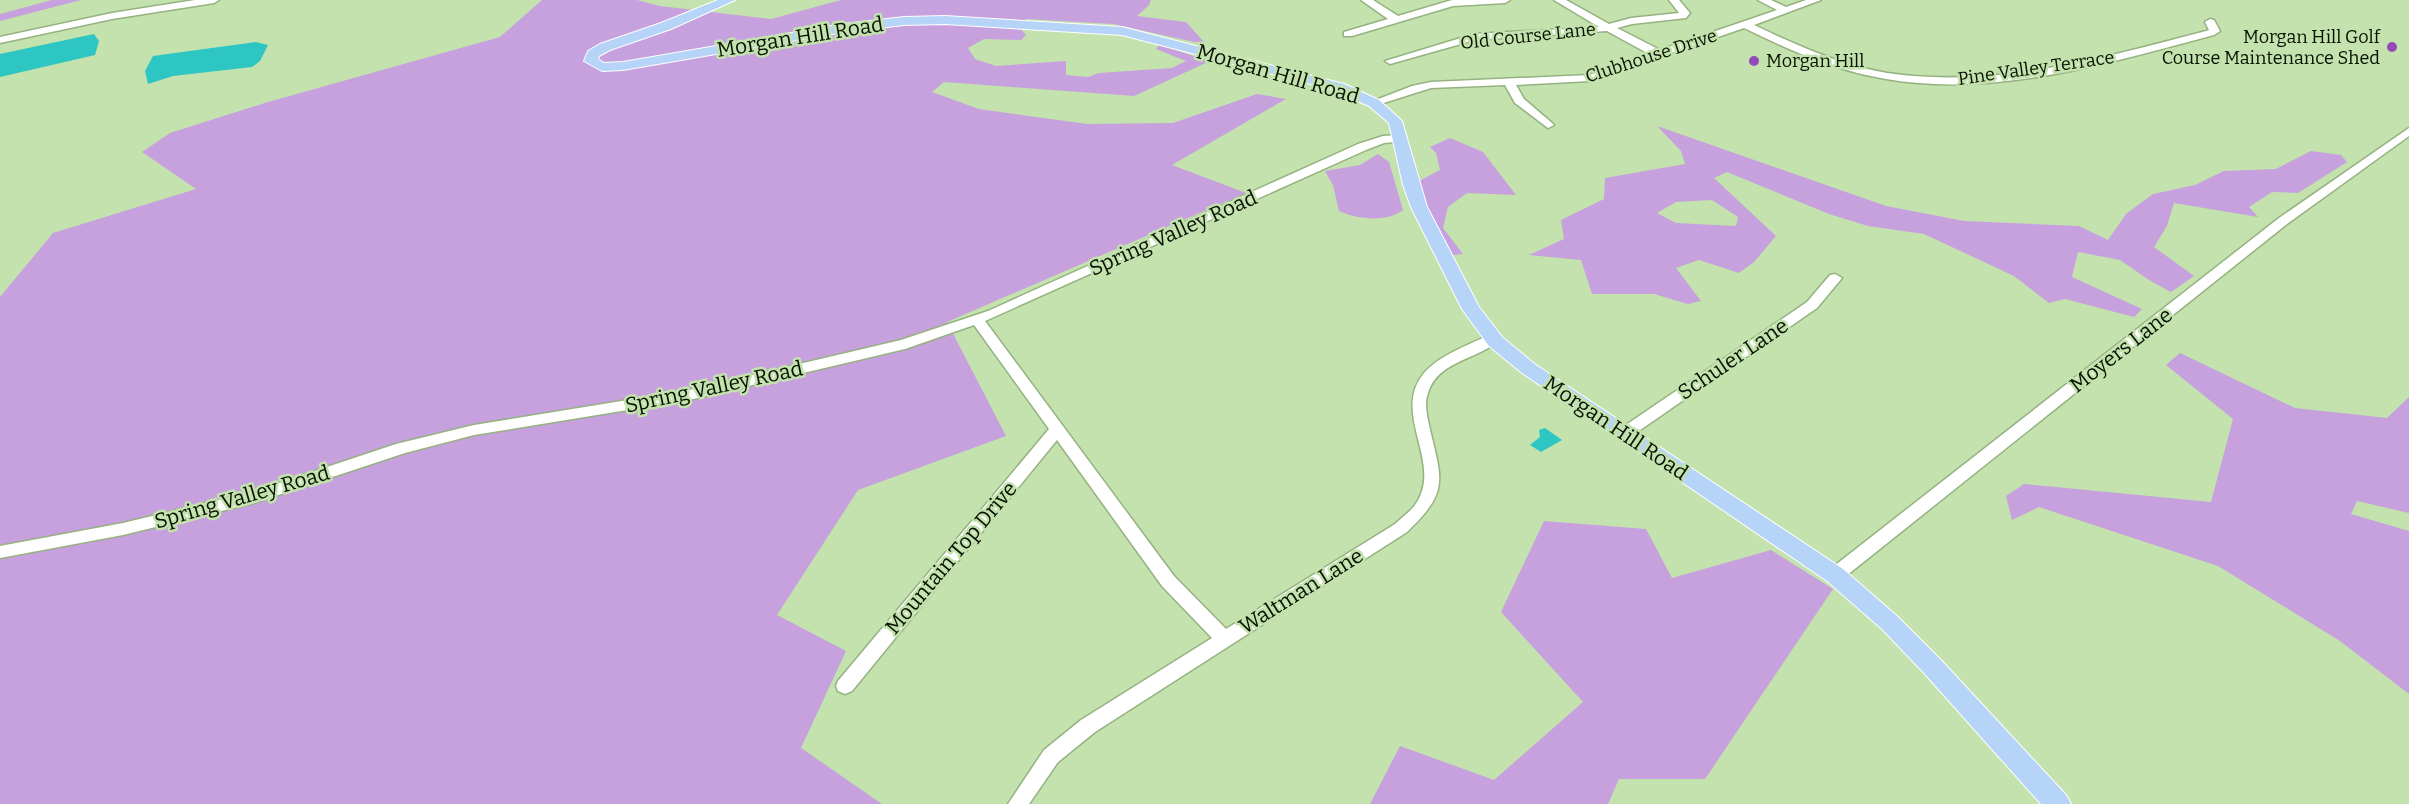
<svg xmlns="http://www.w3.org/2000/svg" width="2409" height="804" viewBox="0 0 2409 804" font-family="Bitter,serif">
	<rect width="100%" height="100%" fill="#c3e2ae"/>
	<g fill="#c7a0de" fill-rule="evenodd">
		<path d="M52,0H81L0,21V14Z"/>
		<path d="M542,0H637L660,6L771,19L841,0H1151L1149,5L1137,16L1186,22L1204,42H1194L1113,24L1026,19L1020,28L1026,35L1021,40L984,39L968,48L975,59L996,66L1066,61V75L1088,77L1099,73L1172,68L1186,61L1156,49L1159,45L1210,61L1134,96L944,82L932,92L979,109L1087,124L1173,123L1257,94L1286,99L1172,165L1246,193L947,322L1006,436L858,490L777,615L846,651L801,748L882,804H0V297L53,233L196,189L142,152L170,133L268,102L500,37Z"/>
		<path d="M1657,126L1886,206L1964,221L2079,226L2108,240L2126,214L2153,194L2195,185L2224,171L2276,169L2311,151L2341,155L2347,162L2298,193L2272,192L2249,207L2258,217L2174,203L2167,226L2154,247L2194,276L2171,292L2149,280L2120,260L2078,252L2072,277L2142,309L2134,317L2065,299L2049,303L2014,276L1924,234L1868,226L1829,214L1727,172L1714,178L1776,236L1754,262L1739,273L1699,260L1676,268L1701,301L1688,304L1654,294H1592L1581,260L1529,255L1564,239L1561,220L1604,199L1605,178L1685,164L1681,151ZM1712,200L1738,217L1736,226L1676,223L1657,213L1676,202Z"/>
		<path d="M1450,138L1483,152L1516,195L1467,193L1448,207L1443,228L1463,254L1453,255L1423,200L1419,181L1440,170L1436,153L1430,147Z"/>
		<path d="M1378,154L1389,162L1403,210C1387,223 1356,219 1339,211L1333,185L1325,171L1360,165Z"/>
		<path d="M2180,353L2295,408L2387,418L2409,397V513L2357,501L2351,514L2409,531V694L2340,641L2218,566L2039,507L2012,520L2006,496L2024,484L2211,502L2233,419L2166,365Z"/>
		<path d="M1544,521L1646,529L1672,578L1771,550L1833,589L1705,779H1619L1608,804H1370L1400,746L1494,780L1583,702L1501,612Z"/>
	</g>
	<g fill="#2dc6c3">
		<path d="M94,34L99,41L95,55L0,77V54Z"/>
		<path d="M256,42L268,45L260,61L252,67L173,76L148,84L145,71L153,56Z"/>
		<path d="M1545,428L1562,440L1541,452L1530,445L1540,437L1539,430Z"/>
	</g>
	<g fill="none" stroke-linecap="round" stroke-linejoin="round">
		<g stroke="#95b280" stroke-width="3">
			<g id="minor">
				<path d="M195,0H219L214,3L112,19L0,43V37L112,13Z"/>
				<path d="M1361,0H1373L1398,16L1452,0H1510L1505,3L1453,6L1352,36H1344V32L1388,19Z"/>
				<path d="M1554,0H1566L1609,24L1631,18L1679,13L1669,0H1679L1690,13L1686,18L1632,24L1617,28L1660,50L1777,10L1758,0H1771L1786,7L1806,0H1821L1754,25C1796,45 1840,65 1887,73C1994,89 2103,58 2206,31L2209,30L2205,22L2210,19L2214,20L2220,31L2214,35C2108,63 1996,98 1886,79C1836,71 1789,50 1744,28L1590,81L1516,85L1524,99L1552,123L1554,125L1548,128L1515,103L1505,85L1431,88L1374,106L1368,103L1412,86L1431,82L1589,75L1649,54L1607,31L1475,40L1390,64L1385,61L1474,34L1599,27Z"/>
				<path d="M2409,128V136L2287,224L1841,580L1835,582L1829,580L1826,575L1829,570L2279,218Z"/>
				<path d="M1401,135L1405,137V141L1384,143L1366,150L985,321L1174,576L1226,629L1395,524C1401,518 1410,512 1415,505C1445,464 1390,414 1424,373C1440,355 1466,346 1487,336L1492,334L1499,339C1483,359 1438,359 1428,393C1424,403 1427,415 1429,425C1441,479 1451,490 1407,532L1095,732L1058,762L1029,804H1008L1044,750L1081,720L1212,638L1162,586L1057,440L852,691L845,694L838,691L836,686L838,681L1049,429L974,325L905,349L689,400L474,435L405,453L254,503L123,535L0,558V546L123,523L252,492L396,444L474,425L689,390L901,340L988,311L1358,144L1383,136Z"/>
				<path d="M1835,274L1842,278L1817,308L1630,437H1620L1617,433L1620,429L1807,302L1830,275Z"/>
			</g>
		</g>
		<g stroke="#fff" stroke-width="2">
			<path id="major" d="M718,0H735L671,29L610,50L599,56L598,59L604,63L623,62L844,24L904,17L945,16L1122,27L1344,84L1379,100L1402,121L1427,207L1479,307L1503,338L1536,365L1843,569L1898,617L1940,659L2067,796L2071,804H2041L1924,673L1882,629L1827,581L1522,373L1489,346L1462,309L1411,207L1403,185L1389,123L1369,106L1334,90L1122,35L945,24L904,25L844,32L623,70L602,71L584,61L588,51L600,44L661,23Z"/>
		</g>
		<use href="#minor" fill="#fff" fill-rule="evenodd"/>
		<use href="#major" fill="#b6d4f7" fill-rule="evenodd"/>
	</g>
	<g fill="#9448b9" stroke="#c3e2ae" stroke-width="2">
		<circle cx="2392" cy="47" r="6"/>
		<circle cx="1754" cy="61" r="6"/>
	</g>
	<g text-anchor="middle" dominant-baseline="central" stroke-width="5" stroke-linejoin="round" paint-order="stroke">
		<g font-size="18" fill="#071102" stroke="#c3e2ae">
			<text transform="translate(1528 36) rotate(-6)">Old Course Lane</text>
			<text transform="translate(1651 56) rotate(-18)">Clubhouse Drive</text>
			<text transform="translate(2036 68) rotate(-8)">Pine Valley Terrace</text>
		</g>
		<g font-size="18" fill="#071102" stroke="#c3e2ae" text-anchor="end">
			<text x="2380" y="37">Morgan Hill Golf<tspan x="2380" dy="21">Course Maintenance Shed</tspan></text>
			<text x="1766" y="61" text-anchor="start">Morgan Hill</text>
		</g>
		<g font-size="21" fill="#071102" stroke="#c3e2ae">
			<text transform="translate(800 37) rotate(-9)">Morgan Hill Road</text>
			<text transform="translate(1278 74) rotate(16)">Morgan Hill Road</text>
			<text transform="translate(1173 233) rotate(-24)">Spring Valley Road</text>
			<text transform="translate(2121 350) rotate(-38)">Moyers Lane</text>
			<text transform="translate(1733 359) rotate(-34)">Schuler Lane</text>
			<text transform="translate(714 387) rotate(-12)">Spring Valley Road</text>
			<text transform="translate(1616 428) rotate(34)">Morgan Hill Road</text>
			<text transform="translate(242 497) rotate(-16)">Spring Valley Road</text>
			<text transform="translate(951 558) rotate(-50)">Mountain Top Drive</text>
			<text transform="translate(1301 591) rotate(-32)">Waltman Lane</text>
		</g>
	</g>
</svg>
